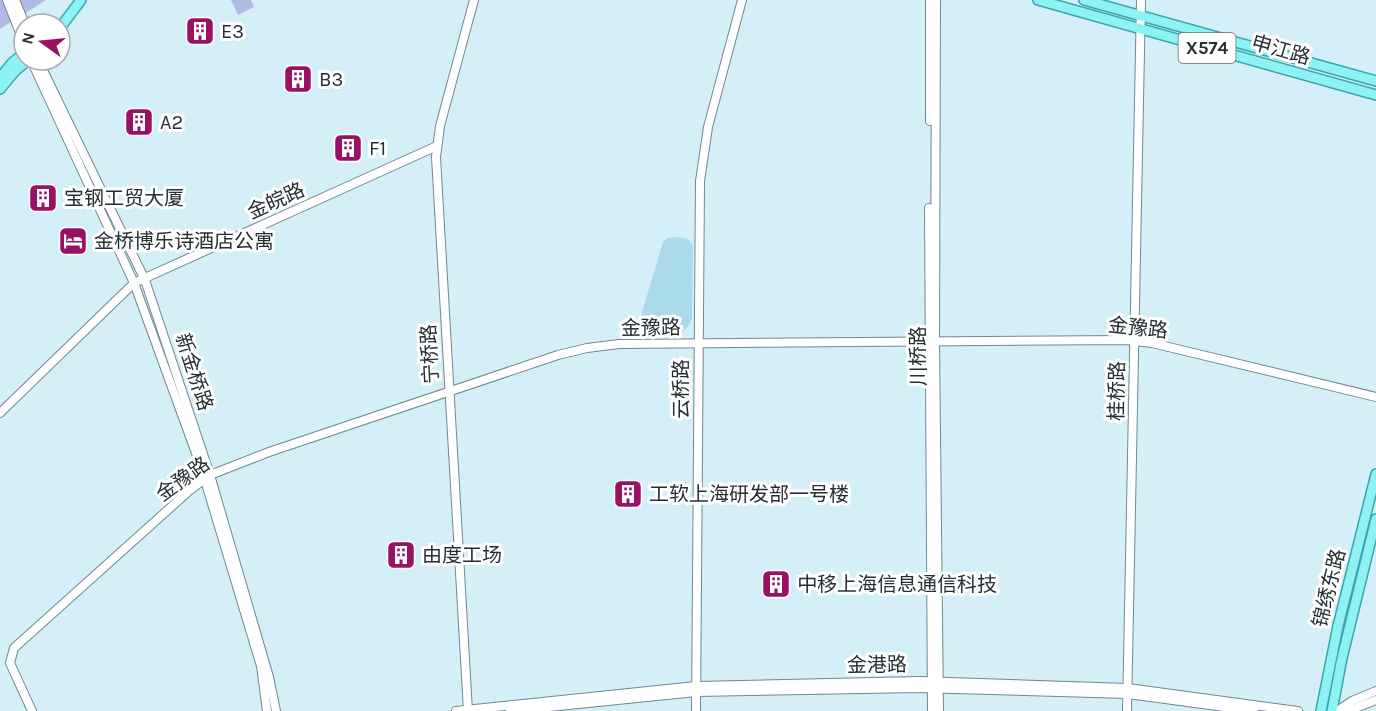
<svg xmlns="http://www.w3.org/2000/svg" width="1376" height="711" viewBox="0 0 1376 711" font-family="Karla,'Noto Sans SC',sans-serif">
	<rect width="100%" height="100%" fill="#d5eff8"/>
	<path fill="#abdaeb" d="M676,237L688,239L693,246L692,318L688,327L680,333L636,332L663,242L668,238Z"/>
	<g fill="#b0bbe4">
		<path d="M0,0H46L0,29Z"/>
		<path d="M231,0H251L254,7L238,15Z"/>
	</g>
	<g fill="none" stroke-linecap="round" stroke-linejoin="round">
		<g stroke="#718891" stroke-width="10">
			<g id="minor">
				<path d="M7,0L24,43"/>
				<path d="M15,0L25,24"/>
				<path d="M930,0V121"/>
				<path d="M936,0L935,342L939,711"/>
				<path d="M31,60L134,283L201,467L261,666L267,711"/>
				<path d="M38,60L145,280L210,475L269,677L276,711"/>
				<path d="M929,208L932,711"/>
				<path d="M0,413L134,283L437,146"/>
				<path d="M32,711L10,663L14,648L190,490L210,475L269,452L558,355L587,348L619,344L1127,340L1152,343L1376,397"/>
				<path d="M456,711L696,686L919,681L1128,688L1298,711"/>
				<path d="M468,711L436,157L440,126L474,0"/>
				<path d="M510,711L696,692L919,688L1128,694L1254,711"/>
				<path d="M696,711L700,181L708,127L742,0"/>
				<path d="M1127,711L1141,0"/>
				<path d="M1337,711L1352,701L1376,691"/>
				<path d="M1348,711L1376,700"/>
			</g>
		</g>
		<g stroke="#38a7ab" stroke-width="12">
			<g id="major">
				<path d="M1038,0L1376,95"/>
				<path d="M1084,0L1376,81"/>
				<path d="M60,28L81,0"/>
				<path d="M0,78L12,63L24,53"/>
				<path d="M0,89L15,71L28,60"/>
				<path d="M1321,711L1338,626L1376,474"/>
				<path d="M1332,711L1342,658L1376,519"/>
			</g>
		</g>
		<use href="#minor" stroke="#fff" stroke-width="8"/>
		<use href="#major" stroke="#8ef1f3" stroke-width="9"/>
	</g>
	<defs>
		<g id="building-square" transform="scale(1.5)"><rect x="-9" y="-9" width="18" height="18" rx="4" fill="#991064" stroke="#fff"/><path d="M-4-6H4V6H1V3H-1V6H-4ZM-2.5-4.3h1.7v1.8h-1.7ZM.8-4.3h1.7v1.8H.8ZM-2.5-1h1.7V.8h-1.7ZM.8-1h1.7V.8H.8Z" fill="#fff"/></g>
		<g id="hotel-square" transform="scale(1.5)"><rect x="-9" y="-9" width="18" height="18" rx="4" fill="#991064" stroke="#fff"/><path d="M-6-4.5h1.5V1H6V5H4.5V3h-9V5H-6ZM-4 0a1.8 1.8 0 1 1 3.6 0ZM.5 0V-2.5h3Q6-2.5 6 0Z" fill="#fff"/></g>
	</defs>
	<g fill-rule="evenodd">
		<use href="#building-square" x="200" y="31"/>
		<use href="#building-square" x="298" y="79"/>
		<use href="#building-square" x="139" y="122"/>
		<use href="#building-square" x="348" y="148"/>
		<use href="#building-square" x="43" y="198"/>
		<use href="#hotel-square" x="73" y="241"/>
		<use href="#building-square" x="628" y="494"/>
		<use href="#building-square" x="401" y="555"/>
		<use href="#building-square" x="776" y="584"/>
	</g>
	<g text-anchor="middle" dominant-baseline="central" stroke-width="6" stroke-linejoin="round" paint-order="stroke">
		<rect fill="#fff" stroke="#666d70" stroke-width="1.5" x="1178.5" y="33" width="57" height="30" rx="4.5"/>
		<g font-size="18" font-weight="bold" fill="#252f33">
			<text x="1207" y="48">X574</text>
		</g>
		<g font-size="20" fill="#252f33" stroke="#fff" text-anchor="start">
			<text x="221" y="31">E3</text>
			<text x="319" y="79">B3</text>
			<text x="160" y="122">A2</text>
			<text x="369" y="148">F1</text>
			<text x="64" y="198">宝钢工贸大厦</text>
			<text x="94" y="241">金桥博乐诗酒店公寓</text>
			<text x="649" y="494">工软上海研发部一号楼</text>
			<text x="422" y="555">由度工场</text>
			<text x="797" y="584">中移上海信息通信科技</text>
		</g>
		<g font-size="20" fill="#252f33" stroke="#fff">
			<text transform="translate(1281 50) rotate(16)">申江路</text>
			<text transform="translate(276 201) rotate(-24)">金皖路</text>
			<text transform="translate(651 328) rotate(-1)">金豫路</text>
			<text transform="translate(1138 328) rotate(6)">金豫路</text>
			<text transform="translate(430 354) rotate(-93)">宁桥路</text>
			<text transform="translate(918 356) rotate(-90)">川桥路</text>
			<text transform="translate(194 372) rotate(72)">新金桥路</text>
			<text transform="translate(681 389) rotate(-90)">云桥路</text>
			<text transform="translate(1117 391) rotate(-89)">桂桥路</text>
			<text transform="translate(183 479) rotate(-36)">金豫路</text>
			<text transform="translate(1329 588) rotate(-76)">锦绣东路</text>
			<text transform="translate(877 665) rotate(-1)">金港路</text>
		</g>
	</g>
	<g transform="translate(42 42) rotate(285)"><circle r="28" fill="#ffffff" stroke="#a8acad" stroke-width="1.5"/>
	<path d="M0-4.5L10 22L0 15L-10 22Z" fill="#991064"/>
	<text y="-9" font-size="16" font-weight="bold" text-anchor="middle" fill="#252f33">N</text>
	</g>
</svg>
